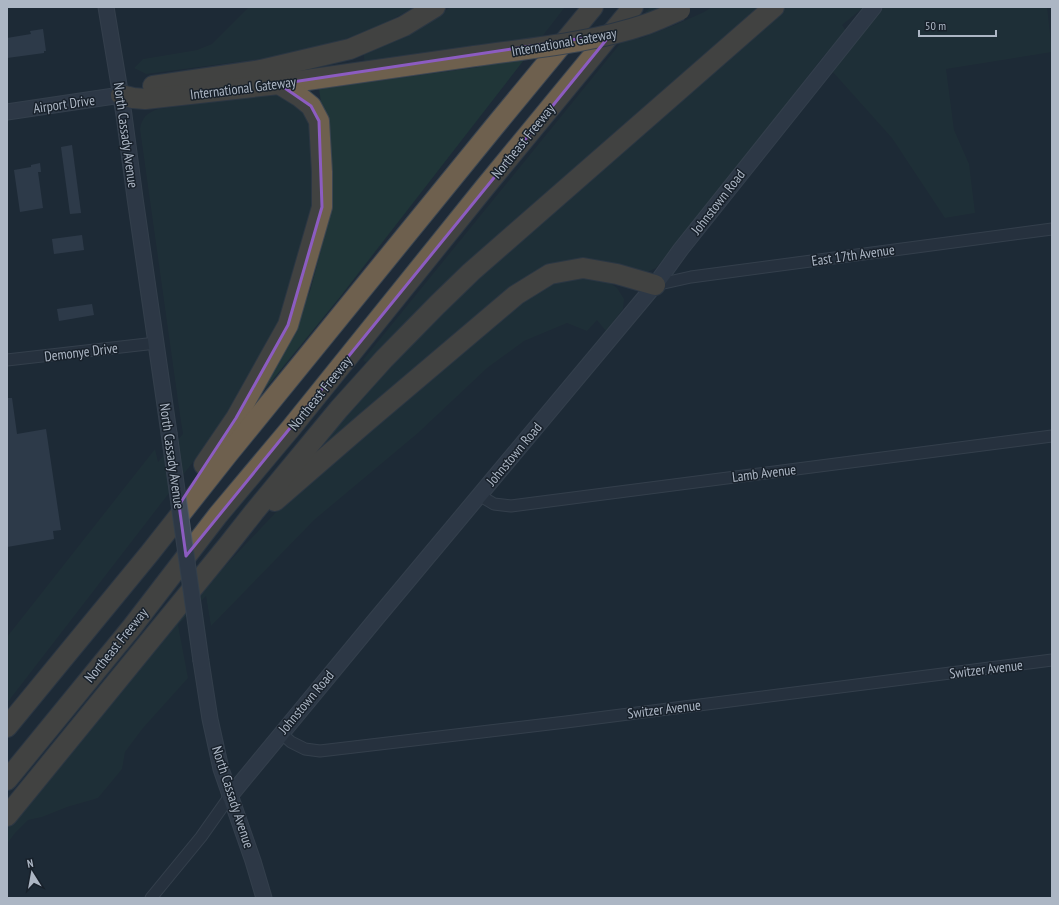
<svg xmlns="http://www.w3.org/2000/svg" width="1059" height="905" viewBox="0 0 1059 905" font-family="'PT Sans Narrow',sans-serif">
	<rect width="100%" height="100%" fill="#1e2a37"/>
	<g fill="#203638">
		<path d="M249,7H414L377,28L329,45L268,58L146,74L134,68L143,59L197,50L212,44Z"/>
		<path d="M451,7H565L340,297L261,394L257,392L284,350L310,291L321,250L331,199V168L319,89L479,67L497,44L365,63L363,52L405,36Z"/>
		<path d="M650,7H664L639,39L675,25L704,12L712,7H767L370,366L363,360Z"/>
		<path d="M787,7H864L842,25L846,31L821,59L759,140L656,268L647,272H637L577,259L565,261L549,266L300,470L341,415L422,328Z"/>
		<path d="M884,7H1047L1052,52L946,69L954,130L969,164L975,213L945,218L892,138L832,71Z"/>
		<path d="M275,94L283,95L300,106L308,119L314,155L312,212L289,300L253,375L200,453L7,703V637L155,449L158,462L183,434L180,415L140,129C142,117 147,113 158,109Z"/>
		<path d="M567,276L606,280L617,288L624,299L623,309L606,331L597,320L587,331L567,323L524,341L487,368L418,433L314,520L211,626L206,596L178,625L188,678L143,728L125,752L122,769L98,798L67,807L42,817L28,820L15,833L7,844V825L211,581L278,510L514,305Z"/>
	</g>
	<g fill="#414f5f">
		<path d="M43,29L46,51H44V53L7,58V38L31,34L30,31Z"/>
		<path d="M72,145L81,213L70,214L61,147Z"/>
		<path d="M40,163L41,172H38L43,208L20,212L14,170L31,167V165Z"/>
		<path d="M82,235L84,250L54,254L52,239Z"/>
		<path d="M92,304L94,315L59,321L57,309Z"/>
		<path d="M7,398H12L17,434L46,429L61,530L53,531L54,539L7,547Z"/>
	</g>
	<g fill="none" stroke-linecap="round" stroke-linejoin="round">
		<g stroke="#4f5965" stroke-width="13">
			<g id="street">
				<path d="M655,285L691,277L1052,229"/>
				<path d="M7,360L156,343"/>
				<path d="M479,495L494,504L511,506L1052,436"/>
				<path d="M281,733L291,742L305,749L320,751L566,722L1052,660"/>
				<path d="M151,898L201,837L230,796"/>
			</g>
		</g>
		<g stroke="#4f5965" stroke-width="17">
			<g id="secondary">
				<path d="M106,7L124,115L135,198L169,433"/>
				<path d="M7,112L121,95"/>
				<path d="M201,661L210,719L221,769L253,861L264,898"/>
				<path d="M230,796L376,619L655,285L681,249L874,7"/>
			</g>
		</g>
		<g stroke="#3c4652" stroke-width="22">
			<g id="highway">
				<path d="M153,86L261,70L350,49L404,26L435,7"/>
				<path d="M121,95L133,98L145,99L279,84L475,56"/>
				<path d="M204,465L236,418L288,325L322,207V172L319,121L311,106L300,97L279,84"/>
				<path d="M275,501L365,423L516,295L550,274L583,268L617,274L655,285"/>
				<path d="M7,727L149,554L228,454L494,127L593,7"/>
				<path d="M7,780L132,627L218,515L291,428L485,187L633,7"/>
				<path d="M7,816L228,545L254,512L339,409L384,359L437,305L471,272L774,7"/>
			</g>
		</g>
		<use href="#street" stroke="#323b47" stroke-width="11"/>
		<use href="#secondary" stroke="#404b5a" stroke-width="15"/>
		<use href="#highway" stroke="#6e604e" stroke-width="20"/>
		<g stroke="#4f5965" stroke-width="17" stroke-linecap="butt">
			<path id="secondary-bridge" d="M169,433L201,661"/>
		</g>
		<g stroke="#3c4652" stroke-width="22" stroke-linecap="butt">
			<path id="highway-bridge" d="M475,56C532,48 591,43 647,24C658,20 669,15 680,10"/>
		</g>
		<use href="#secondary-bridge" stroke="#404b5a" stroke-width="15"/>
		<use href="#highway-bridge" stroke="#6e604e" stroke-width="20"/>
	</g>
	<path d="M0 0H1059V905H0ZM611,34L186,556L179,505L236,418L288,325L322,207L319,121L311,106L279,84Z" fill="#1e2a37" fill-opacity=".55" fill-rule="evenodd"/>
	<path fill="none" stroke="#8c5cc1" stroke-width="3" stroke-linejoin="round" d="M611,34L186,556L179,505L236,418L288,325L322,207L319,121L311,106L279,84Z"/>
	<g text-anchor="middle" dominant-baseline="central" stroke-width="3" stroke-linejoin="round" paint-order="stroke">
		<g font-size="14" fill="#acb6c4" stroke="#18212b">
			<text transform="translate(564 42) rotate(-10)">International Gateway</text>
			<text transform="translate(243 88) rotate(-7)">International Gateway</text>
			<text transform="translate(64 104) rotate(-8)">Airport Drive</text>
			<text transform="translate(126 135) rotate(82)">North Cassady Avenue</text>
			<text transform="translate(523 141) rotate(-51)">Northeast Freeway</text>
			<text transform="translate(718 202) rotate(-52)">Johnstown Road</text>
			<text transform="translate(853 255) rotate(-8)">East 17th Avenue</text>
			<text transform="translate(81 352) rotate(-7)">Demonye Drive</text>
			<text transform="translate(320 393) rotate(-51)">Northeast Freeway</text>
			<text transform="translate(514 454) rotate(-50)">Johnstown Road</text>
			<text transform="translate(172 456) rotate(82)">North Cassady Avenue</text>
			<text transform="translate(764 473) rotate(-7)">Lamb Avenue</text>
			<text transform="translate(116 645) rotate(-51)">Northeast Freeway</text>
			<text transform="translate(986 669) rotate(-7)">Switzer Avenue</text>
			<text transform="translate(306 702) rotate(-50)">Johnstown Road</text>
			<text transform="translate(664 709) rotate(-7)">Switzer Avenue</text>
			<text transform="translate(233 797) rotate(72)">North Cassady Avenue</text>
		</g>
	</g>
	<rect width="1059" height="905" fill="none" stroke="#acb6c4" stroke-width="16"/>
	<g transform="translate(32 873) rotate(349)" stroke="#18212b" stroke-width="3" paint-order="stroke">
	<path d="M0-3L7 15L0 10L-7 15Z" fill="#acb6c4"/>
	<text y="-6" font-size="11" font-weight="bold" text-anchor="middle" fill="#acb6c4">N</text>
	</g>
	<path d="M919 30v6h77v-6" fill="none" stroke="#acb6c4" stroke-width="2"/>
	<text x="925" y="30" font-size="12" fill="#acb6c4" stroke="#18212b" stroke-width="3" paint-order="stroke">50 m</text>
</svg>
